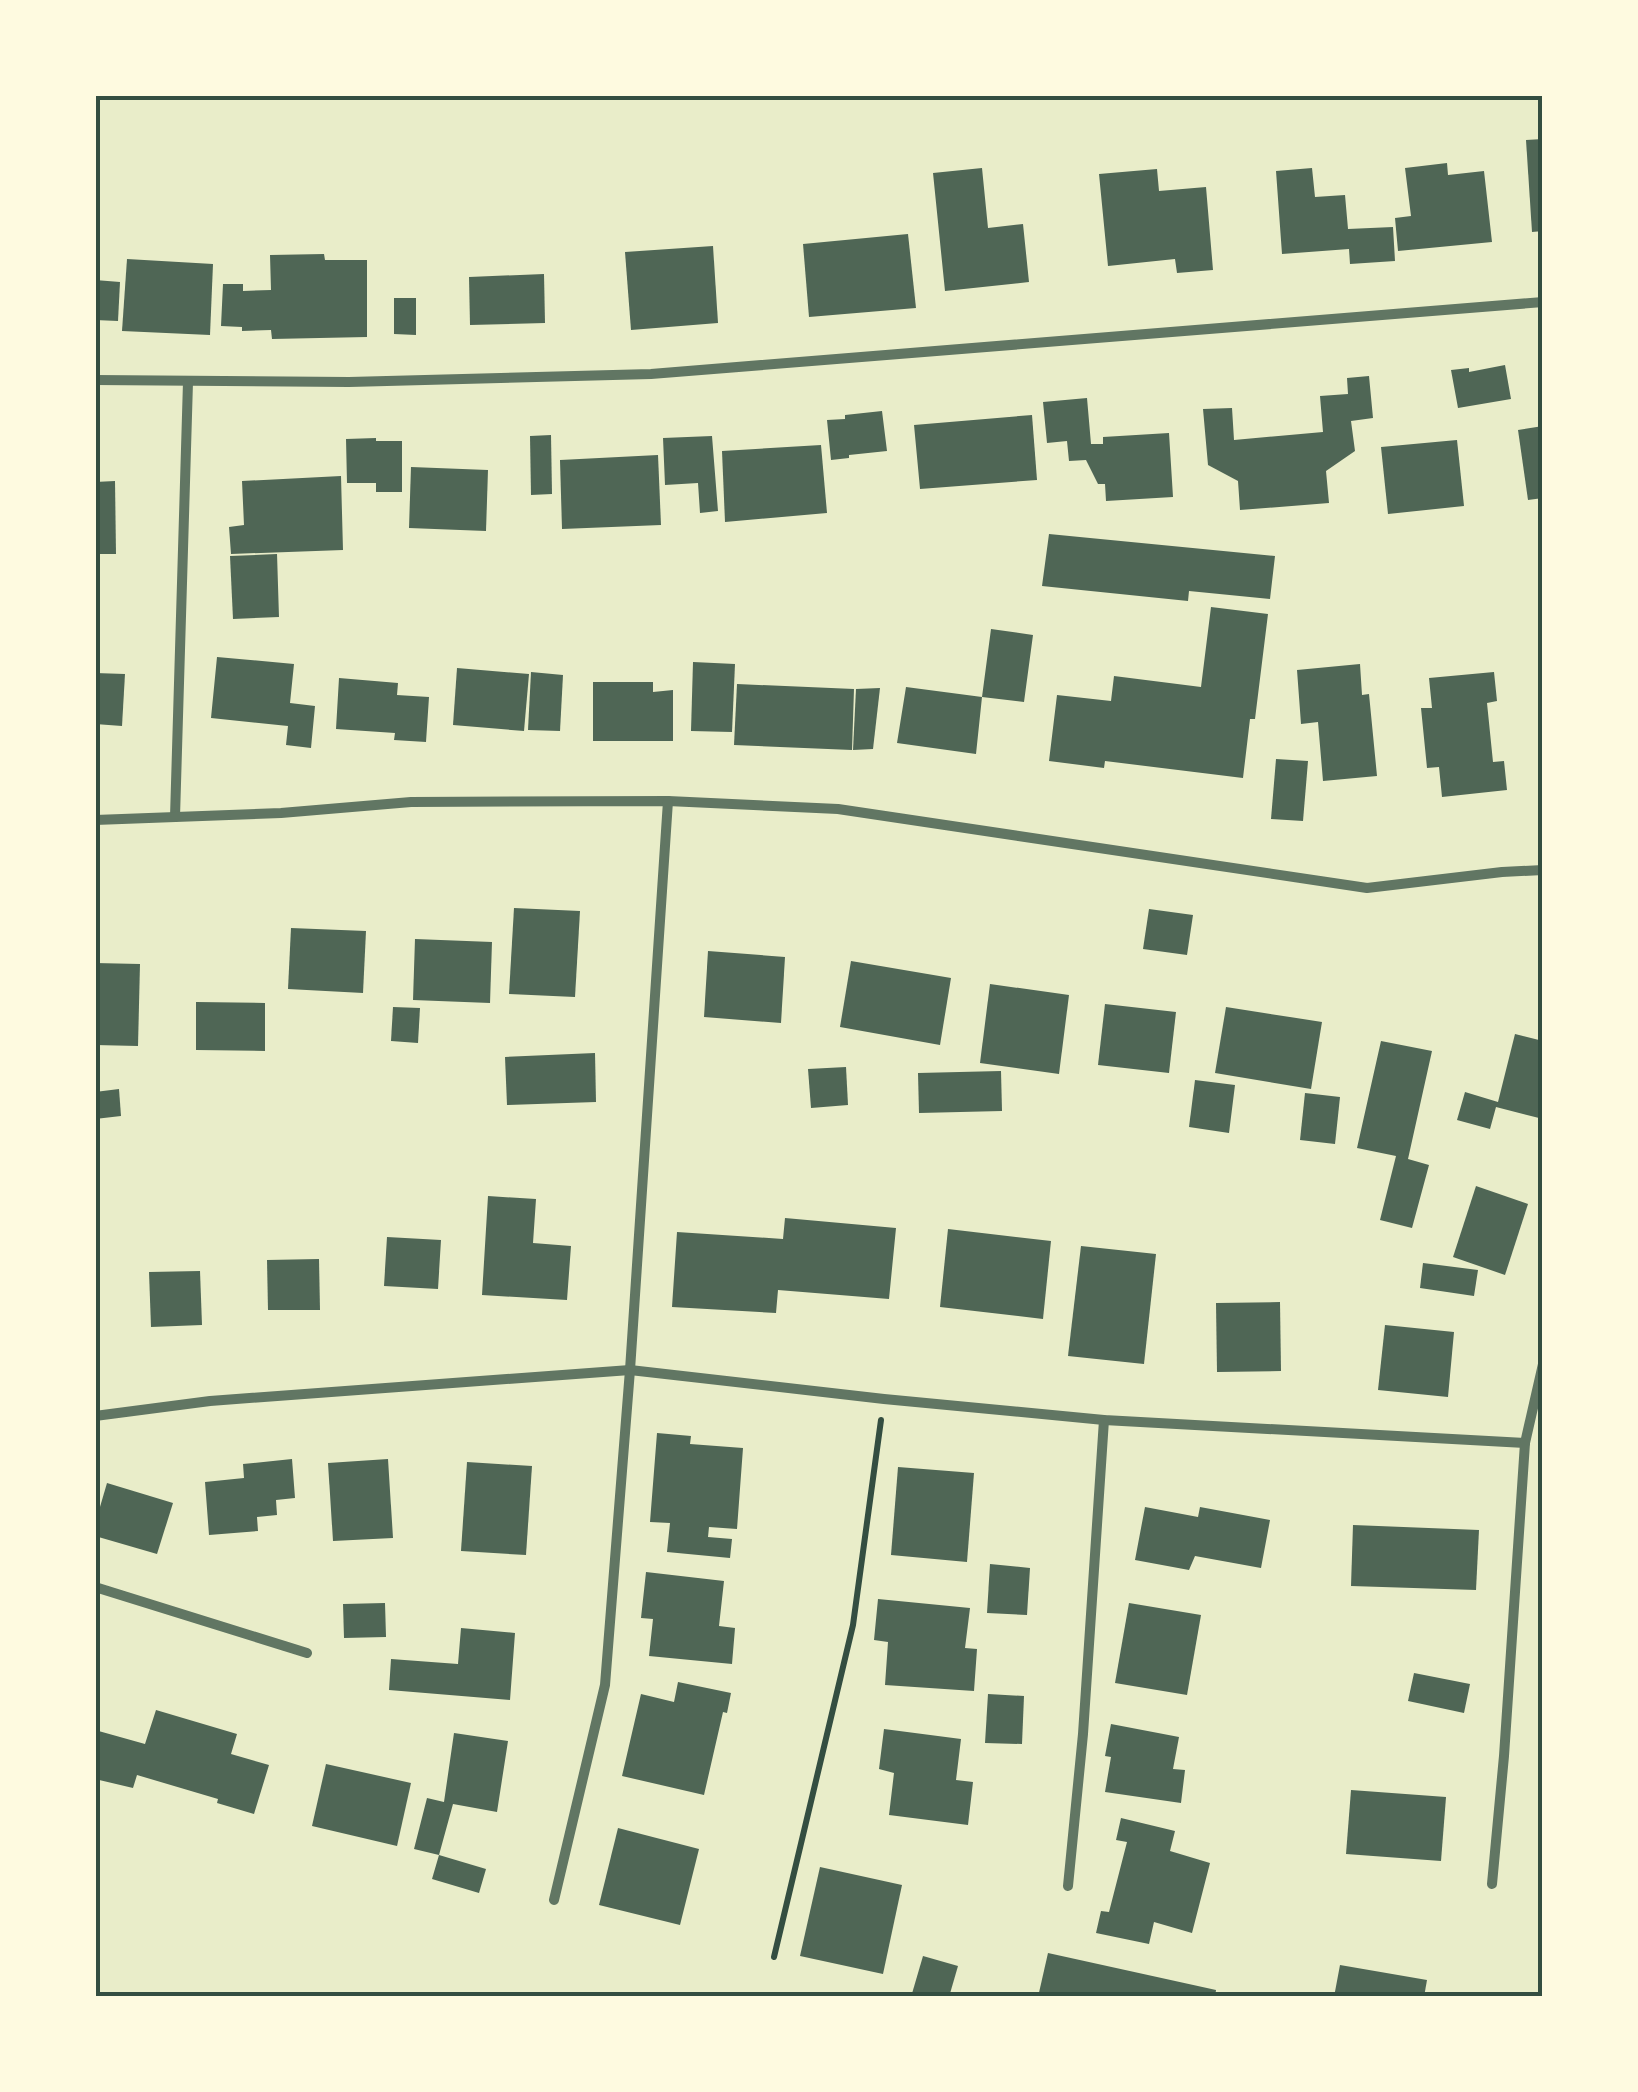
<svg xmlns="http://www.w3.org/2000/svg" width="1638" height="2092" viewBox="0 0 1638 2092" font-family="'Exo 2',sans-serif">
	<rect width="100%" height="100%" fill="#e9edc9"/>
	<g fill="#4f6655">
		<path d="M1543,139V231L1532,232L1526,140Z"/>
		<path d="M1447,163L1448,175L1484,171L1492,242L1398,251L1395,218L1411,216L1405,168Z"/>
		<path d="M982,168L988,228L1023,224L1029,282L945,291L933,173Z"/>
		<path d="M1312,168L1315,197L1345,195L1348,229L1393,227L1395,261L1350,264L1349,249L1282,254L1276,171Z"/>
		<path d="M1157,169L1159,191L1206,187L1213,270L1177,273L1175,259L1108,266L1099,174Z"/>
		<path d="M908,234L916,308L809,317L803,244Z"/>
		<path d="M713,246L718,323L631,330L625,252Z"/>
		<path d="M324,254L325,260H367V337L272,339L271,330L242,331V327L221,326L223,284H243V291L271,290L270,255Z"/>
		<path d="M127,259L213,264L210,335L122,331Z"/>
		<path d="M544,274L545,323L470,325L469,277Z"/>
		<path d="M95,280L120,282L118,321L95,320Z"/>
		<path d="M394,298H416V335L394,334Z"/>
		<path d="M1505,365L1511,399L1458,408L1451,370L1469,368V372Z"/>
		<path d="M1369,376L1373,418L1351,421L1355,451L1326,471L1329,503L1240,510L1238,481L1208,465L1203,409L1232,408L1234,440L1323,432L1320,396L1348,394L1347,378Z"/>
		<path d="M1087,398L1091,444H1103V437L1169,433L1173,497L1106,501L1105,484H1098L1086,460L1069,461L1067,441L1047,443L1043,402Z"/>
		<path d="M882,411L887,451L849,455V458L831,460L827,420L845,419V415Z"/>
		<path d="M1032,415L1037,480L920,489L914,425Z"/>
		<path d="M1543,426V498L1528,500L1518,430Z"/>
		<path d="M551,435L552,494L531,495L530,436Z"/>
		<path d="M712,436L718,511L700,513L698,483L665,485L663,438Z"/>
		<path d="M376,438V441H402V492H376V483H347L346,439Z"/>
		<path d="M1457,440L1464,506L1388,514L1381,447Z"/>
		<path d="M821,445L827,513L725,522L722,451Z"/>
		<path d="M658,455L661,525L562,529L560,460Z"/>
		<path d="M411,467L488,470L486,531L409,528Z"/>
		<path d="M341,476L343,550L231,554L229,527L244,525L242,481Z"/>
		<path d="M115,481L116,554H95V482Z"/>
		<path d="M1049,534L1275,556L1270,599L1189,591L1188,601L1042,586Z"/>
		<path d="M277,554L279,617L233,619L230,556Z"/>
		<path d="M1211,607L1268,614L1255,719H1250L1243,778L1105,761L1104,768L1049,761L1057,695L1111,701L1114,676L1201,687Z"/>
		<path d="M991,629L1033,635L1024,702L982,697L976,754L897,743L906,687L982,697Z"/>
		<path d="M217,657L294,664L290,703L315,706L311,748L286,745L288,726L211,718Z"/>
		<path d="M693,662L735,664L732,732L691,731Z"/>
		<path d="M1360,664L1362,695L1369,694L1377,776L1323,781L1318,722L1301,724L1297,670Z"/>
		<path d="M457,668L529,674L524,731L453,725Z"/>
		<path d="M531,672L563,675L560,731L528,730Z"/>
		<path d="M1494,672L1497,701L1487,703L1493,762L1504,761L1507,790L1442,797L1439,767L1427,768L1421,708H1432L1429,678Z"/>
		<path d="M95,673L125,674L122,726L95,724Z"/>
		<path d="M339,678L398,683L397,695L429,697L426,742L394,740L395,733L336,729Z"/>
		<path d="M593,682H653V692L673,690V741H593Z"/>
		<path d="M737,684L854,689L852,750L734,745Z"/>
		<path d="M880,688L873,749L853,750L856,689Z"/>
		<path d="M1276,759L1308,761L1303,821L1271,819Z"/>
		<path d="M514,908L580,911L575,997L509,994Z"/>
		<path d="M1149,909L1193,915L1187,955L1143,949Z"/>
		<path d="M291,928L366,931L363,993L288,989Z"/>
		<path d="M415,939L492,942L490,1003L413,1000Z"/>
		<path d="M708,951L785,957L781,1023L704,1017Z"/>
		<path d="M851,961L951,978L940,1045L840,1027Z"/>
		<path d="M95,963L140,964L138,1046L95,1045Z"/>
		<path d="M990,984L1069,995L1059,1074L980,1063Z"/>
		<path d="M196,1002L265,1003V1051L196,1050Z"/>
		<path d="M1105,1004L1176,1012L1169,1073L1098,1065Z"/>
		<path d="M393,1007L420,1008L418,1043L391,1041Z"/>
		<path d="M1226,1007L1322,1022L1311,1089L1215,1073Z"/>
		<path d="M1515,1034L1543,1041V1119L1496,1107L1490,1129L1457,1120L1465,1092L1498,1102Z"/>
		<path d="M1381,1041L1432,1051L1408,1159L1429,1165L1412,1228L1380,1220L1396,1156L1357,1148Z"/>
		<path d="M595,1053L596,1102L507,1105L505,1057Z"/>
		<path d="M846,1067L848,1105L811,1108L808,1069Z"/>
		<path d="M1001,1071L1002,1111L919,1113L918,1073Z"/>
		<path d="M1195,1080L1235,1085L1229,1133L1189,1127Z"/>
		<path d="M119,1089L121,1116L95,1119V1092Z"/>
		<path d="M1305,1093L1340,1097L1335,1144L1300,1140Z"/>
		<path d="M1476,1186L1528,1204L1505,1275L1453,1257Z"/>
		<path d="M488,1196L536,1199L533,1243L571,1246L567,1300L482,1295Z"/>
		<path d="M785,1218L896,1228L889,1299L778,1290L776,1313L672,1307L677,1232L783,1239Z"/>
		<path d="M948,1229L1051,1241L1043,1319L940,1307Z"/>
		<path d="M387,1237L441,1240L438,1289L384,1286Z"/>
		<path d="M1081,1246L1156,1254L1144,1364L1068,1356Z"/>
		<path d="M319,1259L320,1310H268L267,1260Z"/>
		<path d="M1423,1263L1478,1270L1474,1296L1420,1288Z"/>
		<path d="M200,1271L202,1325L151,1327L149,1272Z"/>
		<path d="M1280,1302L1281,1371L1217,1372L1216,1303Z"/>
		<path d="M1385,1325L1454,1332L1448,1397L1378,1390Z"/>
		<path d="M657,1433L691,1436L690,1444L743,1448L737,1529L709,1527L708,1537L732,1539L730,1558L667,1552L670,1523L650,1522Z"/>
		<path d="M292,1459L295,1498L276,1500L277,1515L257,1517L258,1531L209,1535L205,1482L244,1478L243,1464Z"/>
		<path d="M388,1459L393,1538L333,1541L328,1463Z"/>
		<path d="M467,1462L532,1466L526,1555L461,1551Z"/>
		<path d="M898,1467L974,1473L967,1562L891,1555Z"/>
		<path d="M107,1483L173,1503L157,1554L95,1536V1524Z"/>
		<path d="M1145,1507L1198,1517L1200,1507L1270,1520L1261,1568L1195,1556L1189,1570L1135,1560Z"/>
		<path d="M1353,1525L1479,1530L1476,1590L1351,1586Z"/>
		<path d="M990,1564L1030,1568L1027,1615L987,1613Z"/>
		<path d="M646,1572L724,1581L719,1626L735,1628L732,1664L649,1656L653,1619L641,1618Z"/>
		<path d="M878,1599L970,1608L965,1648L977,1649L974,1691L885,1685L888,1642L874,1640Z"/>
		<path d="M385,1603L386,1637L344,1638L343,1604Z"/>
		<path d="M1129,1603L1201,1615L1187,1695L1115,1683Z"/>
		<path d="M461,1628L515,1633L510,1700L389,1690L391,1659L458,1664Z"/>
		<path d="M1414,1673L1470,1684L1464,1713L1408,1701Z"/>
		<path d="M678,1682L731,1693L727,1713L723,1712L704,1795L622,1776L641,1694L674,1702Z"/>
		<path d="M988,1694L1024,1696L1022,1744L985,1743Z"/>
		<path d="M156,1710L237,1734L231,1754L269,1765L254,1814L217,1803L218,1799L137,1775L133,1788L95,1779L98,1768L95,1767V1730L145,1744Z"/>
		<path d="M1111,1724L1179,1737L1173,1769L1185,1770L1181,1803L1105,1792L1111,1757L1105,1756Z"/>
		<path d="M884,1729L961,1739L956,1780L973,1782L968,1825L889,1815L894,1773L879,1769Z"/>
		<path d="M454,1733L508,1741L497,1812L453,1804L439,1855L414,1849L427,1798L444,1802Z"/>
		<path d="M326,1764L411,1783L397,1846L312,1826Z"/>
		<path d="M1351,1790L1446,1797L1441,1861L1346,1854Z"/>
		<path d="M1121,1818L1175,1831L1170,1851L1210,1863L1192,1933L1154,1922L1149,1944L1096,1933L1101,1911L1109,1912L1127,1842L1116,1840Z"/>
		<path d="M618,1828L699,1849L680,1925L599,1905Z"/>
		<path d="M439,1855L486,1869L479,1893L432,1879Z"/>
		<path d="M820,1867L902,1885L883,1974L800,1956Z"/>
		<path d="M1048,1953L1216,1990L1215,1997H1038Z"/>
		<path d="M923,1956L958,1966L949,1997H911Z"/>
		<path d="M1340,1965L1427,1980L1424,1997H1334Z"/>
	</g>
	<g fill="none" stroke-linecap="round" stroke-linejoin="round">
		<path stroke="#344e41" stroke-width="6" d="M774,1957L853,1625L881,1420"/>
		<g stroke="#617663" stroke-width="10">
			<path d="M95,380L349,382L651,374L1543,302"/>
			<path d="M175,817L188,382"/>
			<path d="M95,820L281,813L411,802L668,801L838,809L1367,888L1502,872L1543,870"/>
			<path d="M95,1416L210,1401L630,1370L884,1399L1104,1420L1525,1443"/>
			<path d="M95,1587L307,1653"/>
			<path d="M1492,1884L1504,1756L1525,1443L1543,1364"/>
			<path d="M1068,1886L1083,1734L1104,1420"/>
			<path d="M554,1900L605,1685L630,1370L668,801"/>
		</g>
	</g>
	<rect width="1638" height="2092" fill="none" stroke="#fefae0" stroke-width="195"/>
	<rect x="98" y="98" width="1442" height="1896" fill="none" stroke="#344e41" stroke-width="4"/>
</svg>
